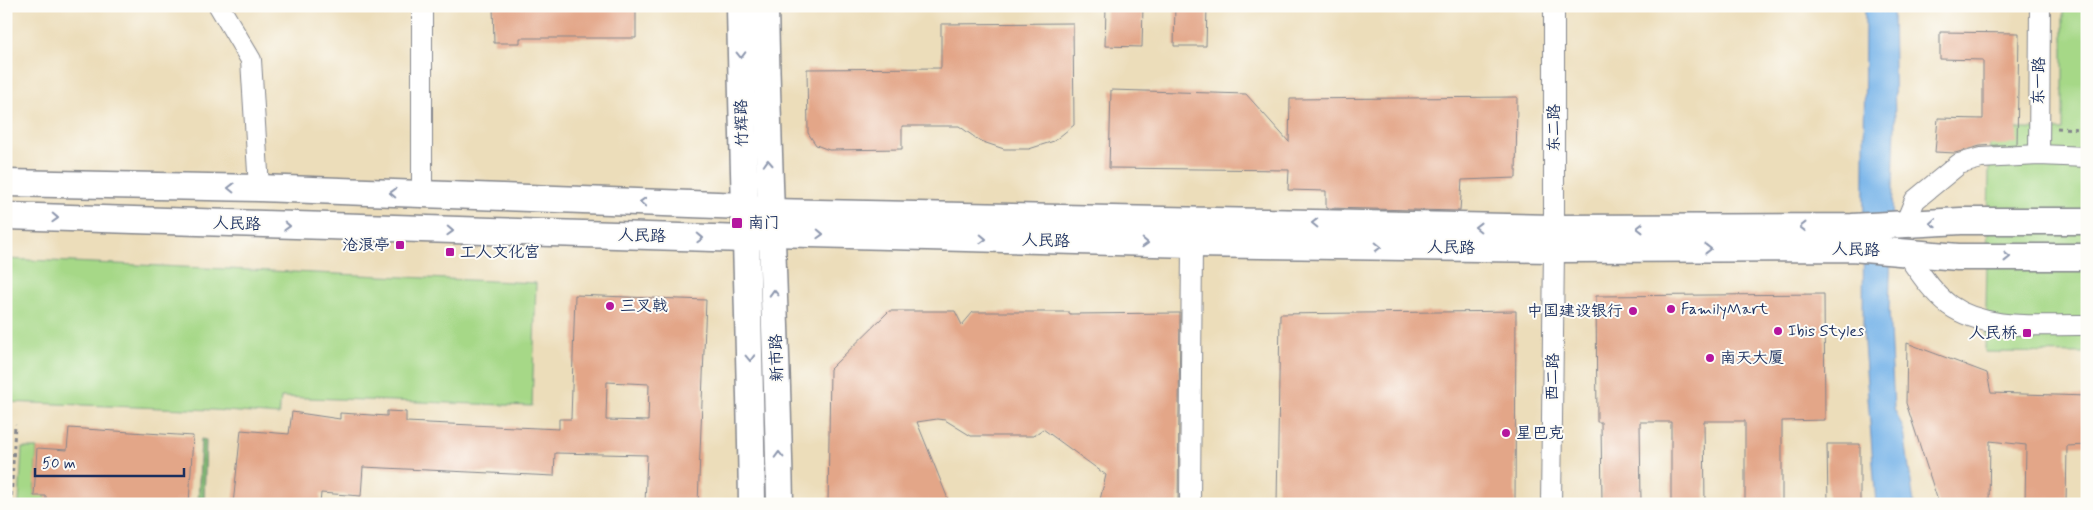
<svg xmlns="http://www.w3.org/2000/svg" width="2093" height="510" viewBox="0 0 2093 510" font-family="Mynerve,'LXGW WenKai TC',sans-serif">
	<rect width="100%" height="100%" fill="#fdfcf7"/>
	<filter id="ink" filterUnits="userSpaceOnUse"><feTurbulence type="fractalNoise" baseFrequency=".02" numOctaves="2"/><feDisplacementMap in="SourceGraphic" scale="10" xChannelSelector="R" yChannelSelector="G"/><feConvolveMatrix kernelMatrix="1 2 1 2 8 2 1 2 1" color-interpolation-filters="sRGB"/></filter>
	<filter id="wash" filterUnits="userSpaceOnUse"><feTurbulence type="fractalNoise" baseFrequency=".0096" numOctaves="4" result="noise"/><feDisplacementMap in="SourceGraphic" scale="20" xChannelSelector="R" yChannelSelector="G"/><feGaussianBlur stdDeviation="1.12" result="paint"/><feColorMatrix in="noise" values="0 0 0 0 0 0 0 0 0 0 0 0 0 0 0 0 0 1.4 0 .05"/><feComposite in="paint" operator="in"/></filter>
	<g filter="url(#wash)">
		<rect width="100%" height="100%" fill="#ecddba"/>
		<g fill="#a6d887" stroke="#608472">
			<path d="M2063,6H2087V353L1985,352L1990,128L2063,130Z"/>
			<path d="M6,259L536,283L532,406L281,397L279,415L213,410L6,402Z"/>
			<path d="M22,448H37L34,495L46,496V504H19Z"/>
		</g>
		<path fill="#84b874" stroke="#507469" d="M201,439L206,440L204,504H198Z"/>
		<path fill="#77b4e9" stroke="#4972a4" d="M1865,6H1893L1895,127L1889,309L1894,408L1904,431L1914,504H1876L1863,330Z"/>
		<g id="blocks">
			<g fill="#e3a688" fill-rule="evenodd">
				<path d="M493,6H636V38H520V43H494Z"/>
				<path d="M1106,6H1143L1142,47L1105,46Z"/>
				<path d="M1175,6H1207L1206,46H1174Z"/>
				<path d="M1073,23L1074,125L1054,141L1029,149H1004L980,141L959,126H902V149L829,150L816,145L808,133L807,69L941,68V24Z"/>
				<path d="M1940,32L2019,33L2017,144L1980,146L1955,153L1935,152L1938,118L1983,119V60L1940,59Z"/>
				<path d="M1111,90L1246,94L1289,142L1290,99L1517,97L1516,178L1462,180L1460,211L1326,208V191L1288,190L1289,170L1109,168Z"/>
				<path d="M1824,294L1825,420L1782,421V504H1745V421H1704L1705,504H1671V422H1640L1641,504H1602L1601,422H1597L1596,296Z"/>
				<path d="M575,295L706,300L698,504H645L647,455L555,453L554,476L363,467L361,496L321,493L320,504H233L241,430L289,434L292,412L340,419V413L387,416V411L406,412V422L559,429V419H571ZM607,382L649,384L648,421L606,420Z"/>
				<path d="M889,311H955L962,325L973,312H1069L1070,314L1180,313L1178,504H1099L1106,475L1043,429L1033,436H971L945,420L937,419L917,422L950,504H828L830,369Z"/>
				<path d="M1516,311L1515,504H1277L1280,314Z"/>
				<path d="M1907,343L1987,373L1991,393L2087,396V445L2067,446L2066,504H2025L2026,445L1990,441L1989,504H1939L1906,403Z"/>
				<path d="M69,428L193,436L189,504H46V496H34L37,448L67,450Z"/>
				<path d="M1827,444H1860V504H1828Z"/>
			</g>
		</g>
	</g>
	<g filter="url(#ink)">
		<use href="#blocks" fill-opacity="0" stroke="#84868c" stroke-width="1"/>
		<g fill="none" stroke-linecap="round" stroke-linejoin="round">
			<g stroke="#84868c" stroke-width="22">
				<g id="minor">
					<path d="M219,6L251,60L259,188"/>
					<path d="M2039,155L2040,6"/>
					<path d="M422,194V6"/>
					<path d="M1905,224L1915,200L1959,164L1981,158L2039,155L2087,157"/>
					<path d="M1905,252C1918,270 1931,291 1949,305C1987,332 2042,324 2087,325"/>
					<path d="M1190,504L1192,244"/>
					<path d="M1551,504L1554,249V6"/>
				</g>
			</g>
			<g stroke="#84868c" stroke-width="29">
				<g id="major">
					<path d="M740,6C743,172 750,338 752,504"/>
					<path d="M765,6C768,172 777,338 780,504"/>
					<path d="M6,183L259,188L744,206L771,212L1554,228L1852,227L1961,221H2087"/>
					<path d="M6,216L745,239L772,233L1192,244L1554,249L1852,248L1958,257H2087"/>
				</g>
			</g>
			<g stroke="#84868c" stroke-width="3" stroke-dasharray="4 4" stroke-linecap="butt">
				<path d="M2057,128L2087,129"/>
				<path d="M11,504L15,424"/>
			</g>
			<use href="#minor" stroke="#fff" stroke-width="20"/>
			<use href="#major" stroke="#fff" stroke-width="26"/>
		</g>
		<defs><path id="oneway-chevron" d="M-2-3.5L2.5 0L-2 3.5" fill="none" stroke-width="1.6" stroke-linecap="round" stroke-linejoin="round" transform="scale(1.25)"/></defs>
		<g stroke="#8d97ae">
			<use href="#oneway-chevron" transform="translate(741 55) rotate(89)"/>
			<use href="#oneway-chevron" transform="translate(768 163) rotate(-93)"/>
			<use href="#oneway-chevron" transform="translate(231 188) rotate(-179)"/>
			<use href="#oneway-chevron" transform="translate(393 193) rotate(-178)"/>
			<use href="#oneway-chevron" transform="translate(643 202) rotate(-178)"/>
			<use href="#oneway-chevron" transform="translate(55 218) rotate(2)"/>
			<use href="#oneway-chevron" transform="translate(1315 223) rotate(-179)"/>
			<use href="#oneway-chevron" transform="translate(1933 223) rotate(177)"/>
			<use href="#oneway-chevron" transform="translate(287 226) rotate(2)"/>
			<use href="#oneway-chevron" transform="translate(1478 227) rotate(-179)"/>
			<use href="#oneway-chevron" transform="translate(1803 227) rotate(180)"/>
			<use href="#oneway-chevron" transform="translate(1640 228) rotate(180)"/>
			<use href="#oneway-chevron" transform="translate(450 231) rotate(2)"/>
			<use href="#oneway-chevron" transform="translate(820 234) rotate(2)"/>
			<use href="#oneway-chevron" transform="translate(700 238) rotate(2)"/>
			<use href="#oneway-chevron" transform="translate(983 239) rotate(2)"/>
			<use href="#oneway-chevron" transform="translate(1145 243) rotate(2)"/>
			<use href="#oneway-chevron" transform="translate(1378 247) rotate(1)"/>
			<use href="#oneway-chevron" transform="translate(1708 249)"/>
			<use href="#oneway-chevron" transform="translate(2007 257)"/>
			<use href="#oneway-chevron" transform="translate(774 293) rotate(-92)"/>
			<use href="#oneway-chevron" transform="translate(750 358) rotate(88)"/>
			<use href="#oneway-chevron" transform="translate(779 455) rotate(-91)"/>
		</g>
	</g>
	<g fill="#b5179e" stroke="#fdfcf7" stroke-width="2">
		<rect x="731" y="217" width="12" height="12" rx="2.5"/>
		<rect x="395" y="240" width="10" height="10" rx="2.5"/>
		<rect x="445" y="247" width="10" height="10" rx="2.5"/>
		<circle cx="610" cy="306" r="5"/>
		<circle cx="1671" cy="309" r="5"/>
		<circle cx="1633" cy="311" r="5"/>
		<circle cx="1778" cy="331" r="5"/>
		<rect x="2022" y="328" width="10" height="10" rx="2.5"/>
		<circle cx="1710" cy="358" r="5"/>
		<circle cx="1506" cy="433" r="5"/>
	</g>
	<g text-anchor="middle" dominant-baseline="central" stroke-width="4" stroke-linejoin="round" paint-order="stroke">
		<g font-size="16" fill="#1b2f5e" stroke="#fdfcf7">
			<text transform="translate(2039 81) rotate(-89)">东一路</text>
			<text transform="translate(742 123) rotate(-91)">竹辉路</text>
			<text transform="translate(1554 128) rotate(-90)">东二路</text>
			<text transform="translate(237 224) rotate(2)">人民路</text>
			<text transform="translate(642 236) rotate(2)">人民路</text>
			<text transform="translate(1046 241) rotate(2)">人民路</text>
			<text transform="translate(1451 248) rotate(1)">人民路</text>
			<text transform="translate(1856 250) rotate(2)">人民路</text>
			<text transform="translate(777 358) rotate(-92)">新市路</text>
			<text transform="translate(1553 377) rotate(-89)">西二路</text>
		</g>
		<g font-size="16" fill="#1b2f5e" stroke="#fdfcf7" text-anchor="start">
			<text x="748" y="223">南门</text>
			<text x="390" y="245" text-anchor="end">沧浪亭</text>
			<text x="460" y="252">工人文化宫</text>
			<text x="620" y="306">三叉戟</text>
			<text x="1681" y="309">FamilyMart</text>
			<text x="1623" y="311" text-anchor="end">中国建设银行</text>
			<text x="1788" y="331">Ibis Styles</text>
			<text x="2017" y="333" text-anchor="end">人民桥</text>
			<text x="1720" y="358">南天大厦</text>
			<text x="1516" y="433">星巴克</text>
		</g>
	</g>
	<rect width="2093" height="510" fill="none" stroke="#fdfcf7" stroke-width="25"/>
	<path d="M35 468v8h149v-8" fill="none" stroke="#1b2f5e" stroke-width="2.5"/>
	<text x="42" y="468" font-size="15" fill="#1b2f5e" stroke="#fdfcf7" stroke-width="4" paint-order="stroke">50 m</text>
</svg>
